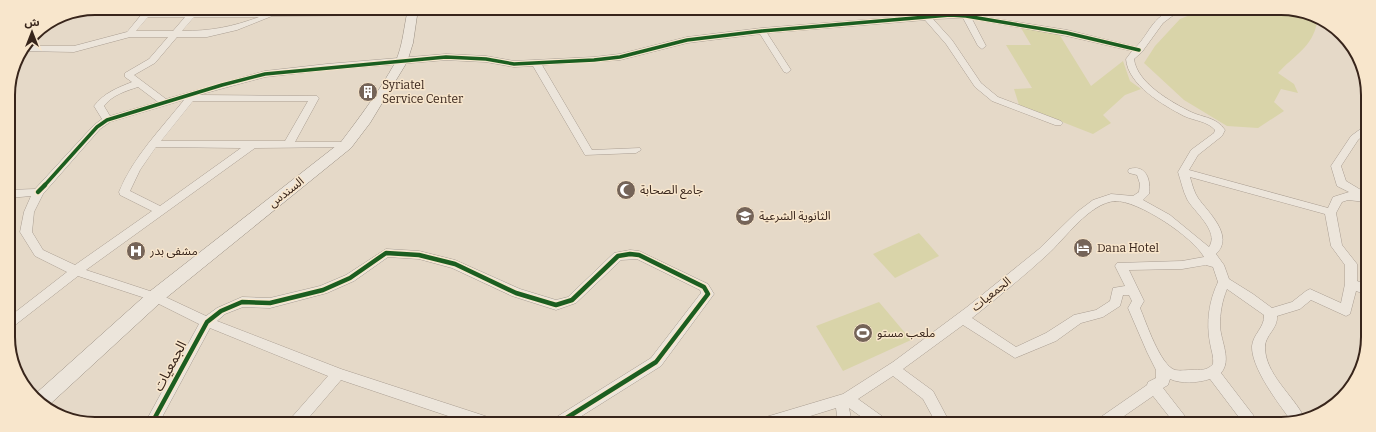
<svg xmlns="http://www.w3.org/2000/svg" width="1376" height="432" viewBox="0 0 1376 432" font-family="Bitter,'Noto Sans Arabic',serif">
	<rect width="100%" height="100%" fill="#e5d9c8"/>
	<g fill="#d9d4a9">
		<path d="M1200,11H1295L1317,22C1313,47 1293,56 1278,73L1294,84L1298,93L1281,89L1274,102L1284,111L1258,128L1227,126L1184,100L1144,63L1155,46L1180,19Z"/>
		<path d="M1021,28L1059,34L1091,86L1123,61L1130,81L1141,89L1125,95L1103,115L1111,123L1093,134L1019,105L1014,89L1032,88L1006,45H1031Z"/>
		<path d="M919,233L939,256L895,278L873,254Z"/>
		<path d="M879,302L911,340L843,371L816,326Z"/>
	</g>
	<g fill="none" stroke-linecap="round" stroke-linejoin="round">
		<g stroke="#aa9e92" stroke-width="1">
			<g id="street">
				<path d="M147,8H155L152,13L189,12L194,10L198,12L412,11L416,13L412,15L272,16L237,30L207,37H177L155,63L134,75L166,99L265,71L327,64L446,54L486,56L514,61L594,57L620,54L687,37L762,28L950,13L966,14L1067,30L1136,47C1151,32 1154,11 1179,11L1163,23L1142,52L1134,59C1137,83 1171,102 1191,112C1204,118 1216,117 1225,130L1222,136L1198,155L1189,170L1328,208L1333,197L1349,192L1337,186L1331,166L1351,136L1366,125V133L1358,140L1341,166L1346,181L1366,193V202L1348,200L1342,202L1336,213L1342,245L1357,264V281L1365,284V294L1356,291L1350,314L1346,316L1311,300L1300,309L1277,316C1278,329 1265,335 1265,347C1265,374 1293,395 1304,417L1292,422C1279,404 1251,368 1252,346C1253,334 1265,327 1264,315L1227,289C1222,301 1220,313 1220,326C1221,342 1232,360 1221,373L1260,424H1244L1210,379C1198,383 1181,384 1170,379L1168,385L1163,388L1191,424H1175L1153,396L1114,423H1096L1098,419L1147,385L1148,382L1156,378V370L1147,352L1128,308L1132,301L1129,295H1123L1120,306L1103,317L1081,323L1056,341L1015,358L963,325L903,369L933,391L950,423H936L923,399L893,376L858,399L886,419L888,423H870L849,408L852,423H838L836,408L788,423H759L761,419L766,417L843,394L893,362L967,307L1039,249L1077,212L1093,200L1111,194L1133,196L1139,192L1140,184L1137,175L1129,173L1128,171L1129,169C1147,164 1151,181 1149,194L1143,200L1170,215L1209,247C1220,231 1193,211 1187,199C1183,191 1181,181 1178,172L1191,150L1214,133L1215,130C1207,121 1195,121 1184,116C1163,105 1128,85 1126,59L1132,51L1067,36L972,19L986,46L982,49L978,46L963,18L933,19L952,40L981,83L998,97L1061,121L1063,123L1061,125H1055L992,101L975,87L946,44L925,20L767,33L791,70L787,73L784,72L760,34L687,43L620,60L542,65L592,150L640,148L641,150L636,153L585,155L533,66L514,67L486,62L446,60L327,70L265,77L198,95L317,96L319,98L295,142H346L351,145L350,147L255,148L86,270L159,294L206,316L217,308L242,297L270,298L320,286L346,275L386,249L419,251L455,260L520,289L556,300L568,297L614,253L630,250L639,251L708,284L714,294L661,366L572,422H553L555,418L651,358L701,293L700,290L637,259L621,260L576,303L556,310L512,296L452,268L419,259L388,257L354,281L327,293L270,308L243,307L225,314L217,321L341,369L485,416L490,418L492,422H466L341,380L305,422L290,421L292,417L328,376L210,328L160,421H146L199,324L151,300L78,276L10,329L9,317L67,272L35,256L20,232L24,212L31,196L9,198V190L35,189L94,125L102,119L94,106C104,93 117,88 132,82L125,77V73L149,59L168,37H130L74,52L22,51L25,46H74L127,32ZM148,17H185L173,31H136ZM194,17H259C232,27 211,31 182,31ZM138,87L158,102L110,116L104,106C112,95 126,91 138,87ZM184,100C161,129 133,157 119,192L120,195L152,211L75,265L43,250L32,232L34,212L43,194L100,129L110,122ZM193,101H308L285,141H161ZM156,147L241,148L160,206L130,191L140,170ZM1190,177L1325,214L1331,246L1345,265V284L1341,303L1310,289L1306,291L1292,302L1272,308L1253,294L1229,279L1224,265L1216,254C1235,236 1208,212 1198,198C1194,192 1192,184 1190,177ZM1115,201C1138,200 1193,237 1204,257L1182,261L1117,263L1115,266L1125,286L1113,288L1110,301L1096,310L1074,315L1046,333L1016,347L972,318C997,298 1023,277 1047,255C1065,239 1089,203 1115,201ZM1206,265L1213,267L1218,282C1209,301 1206,322 1210,343C1211,350 1214,356 1213,364C1207,371 1200,370 1191,370C1186,370 1180,371 1175,370C1160,365 1146,322 1140,308L1144,301L1129,270L1182,269Z"/>
				<path d="M1297,11H1303L1317,20H1311Z"/>
			</g>
		</g>
		<g stroke="#998e82" stroke-width="1">
			<path id="secondary" d="M408,9H418L413,43L407,62L370,123L351,148L161,302L48,406L33,396L149,292L341,142C360,117 380,90 395,63C403,46 404,26 408,9Z"/>
		</g>
		<use href="#street" fill="#ece5db" fill-rule="evenodd"/>
		<use href="#secondary" fill="#ece5db" fill-rule="evenodd"/>
		<g stroke="#f8e6cc" stroke-width="5.5">
			<path id="cycleway-far1" d="M44,186L97,127L107,120L222,85L265,74L446,57L486,59L514,64L594,60L620,57L687,40L762,31L950,15L966,16L1067,33L1139,50"/>
		</g>
		<g stroke="#f8e6cc" stroke-width="7">
			<g id="cycleway">
				<path d="M38,192L45,185"/>
				<path d="M153,421L207,322L221,311L242,302L270,303L323,290L350,278L386,253L419,255L455,264L516,293L556,305L572,300L618,256L630,254L639,255L704,287L708,294L656,362L560,422"/>
			</g>
		</g>
		<use href="#cycleway-far1" stroke="#1b5e20" stroke-width="3.5"/>
		<use href="#cycleway" stroke="#1b5e20" stroke-width="4.5"/>
	</g>
	<defs>
		<g id="building-disc" transform="scale(1)"><circle r="9.5" fill="#756458" stroke="#f8e6cc"/><path d="M-4-6H4V6H1V3H-1V6H-4ZM-2.5-4.3h1.7v1.8h-1.7ZM.8-4.3h1.7v1.8H.8ZM-2.5-1h1.7V.8h-1.7ZM.8-1h1.7V.8H.8Z" fill="#fff"/></g>
		<g id="mosque-disc" transform="scale(1)"><circle r="9.5" fill="#756458" stroke="#f8e6cc"/><path d="M3.5-4.9A6 6 0 1 0 3.5 4.9A5 5 0 1 1 3.5-4.9Z" fill="#fff"/></g>
		<g id="school-disc" transform="scale(1)"><circle r="9.5" fill="#756458" stroke="#f8e6cc"/><path d="M0-5L7-2L0 1L-7-2ZM-4 1L0 2.5L4 1V4Q0 6-4 4Z" fill="#fff"/></g>
		<g id="hotel-disc" transform="scale(1)"><circle r="9.5" fill="#756458" stroke="#f8e6cc"/><path d="M-6-4.5h1.5V1H6V5H4.5V3h-9V5H-6ZM-4 0a1.8 1.8 0 1 1 3.6 0ZM.5 0V-2.5h3Q6-2.5 6 0Z" fill="#fff"/></g>
		<g id="hospital-disc" transform="scale(1)"><circle r="9.5" fill="#756458" stroke="#f8e6cc"/><path d="M-5-5h3v3.5h4V-5h3V5h-3V1.5h-4V5h-3Z" fill="#fff"/></g>
		<g id="stadium-disc" transform="scale(1)"><circle r="9.5" fill="#756458" stroke="#f8e6cc"/><path d="M0-5a6.5 5 0 1 0 0 10a6.5 5 0 1 0 0-10ZM-3.5-1.8h7v3.6h-7Z" fill="#fff"/></g>
	</defs>
	<g fill-rule="evenodd">
		<use href="#building-disc" x="368" y="92"/>
		<use href="#mosque-disc" x="626" y="190"/>
		<use href="#school-disc" x="745" y="216"/>
		<use href="#hotel-disc" x="1083" y="248"/>
		<use href="#hospital-disc" x="136" y="251"/>
		<use href="#stadium-disc" x="863" y="333"/>
	</g>
	<g text-anchor="middle" dominant-baseline="central" stroke-width="3" stroke-linejoin="round" paint-order="stroke">
		<g font-size="12" fill="#38251b" stroke="#f8e6cc" text-anchor="start">
			<text x="382" y="85">Syriatel<tspan x="382" dy="14">Service Center</tspan></text>
			<text x="640" y="190">جامع الصحابة</text>
			<text x="759" y="216">الثانوية الشرعية</text>
			<text x="1097" y="248">Dana Hotel</text>
			<text x="150" y="251">مشفى بدر</text>
			<text x="877" y="333">ملعب مستو</text>
		</g>
		<g font-size="12" fill="#38251b" stroke="#f8e6cc">
			<text transform="translate(286 192) rotate(-38)">السندس</text>
			<text transform="translate(991 294) rotate(-39)">الجمعيات</text>
		</g>
		<g font-size="14" fill="#38251b" stroke="#f8e6cc">
			<text transform="translate(170 366) rotate(-62)">الجمعيات</text>
		</g>
	</g>
	<path d="M0 0H1376V432H0ZM95 15H1281A80 80 0 0 1 1361 95V337A80 80 0 0 1 1281 417H95A80 80 0 0 1 15 337V95A80 80 0 0 1 95 15Z" fill="#f8e6cc" fill-rule="evenodd"/>
	<path fill="none" stroke="#38251b" stroke-width="2" d="M95 15H1281A80 80 0 0 1 1361 95V337A80 80 0 0 1 1281 417H95A80 80 0 0 1 15 337V95A80 80 0 0 1 95 15Z"/>
	<g transform="translate(32 32)" stroke="#f8e6cc" stroke-width="3" paint-order="stroke">
	<path d="M0-3L7 15L0 10L-7 15Z" fill="#38251b"/>
	<text y="-6" font-size="11" font-weight="bold" text-anchor="middle" fill="#38251b">ش</text>
	</g>
</svg>
